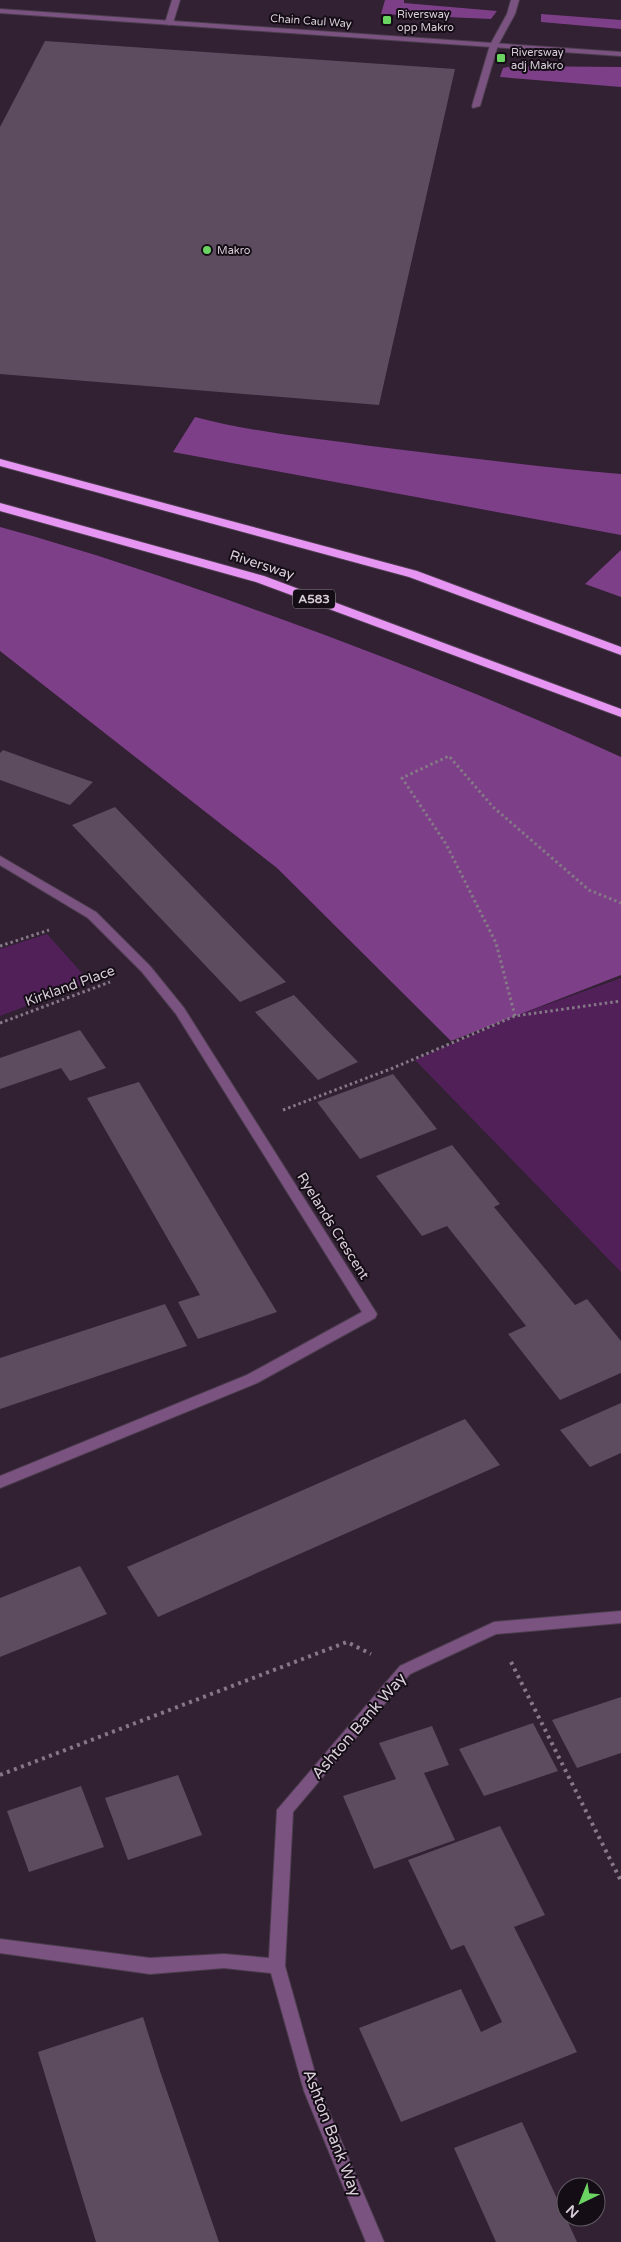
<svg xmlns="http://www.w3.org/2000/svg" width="621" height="2242" viewBox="0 0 621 2242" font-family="'Varela Round',sans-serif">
	<rect width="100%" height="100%" fill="#312133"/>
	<g fill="#512059">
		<path d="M47,934L90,982L0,1016V949Z"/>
		<path d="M621,978V1272L415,1060L515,1016Z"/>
	</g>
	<g fill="#7d3f87">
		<path d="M385,0H404V3L497,11L491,19L381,14Z"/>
		<path d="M541,14L621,20V29L541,22Z"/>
		<path d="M512,66L621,67V87L500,77L503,68Z"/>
		<path d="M195,417C252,432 312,438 371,446C454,456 537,467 621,474V535L173,452Z"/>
		<path d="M0,527C88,551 174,580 259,611C382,655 503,703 621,757V975L451,1041L277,868L0,651Z"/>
		<path d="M621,550V597L585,584Z"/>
	</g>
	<g fill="#5d4b5f">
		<path d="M45,41L455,69L379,405L0,374V127Z"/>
		<path d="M3,750L47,766L93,782L70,805L0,780V753Z"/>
		<path d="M115,807L256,952L286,982L240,1002L72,825Z"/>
		<path d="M294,995L325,1028L358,1062L318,1080L255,1012Z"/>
		<path d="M80,1030L106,1068L70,1081L61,1068L0,1089V1058Z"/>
		<path d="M393,1074L437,1129L360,1159L317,1102Z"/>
		<path d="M139,1082L255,1276L277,1312L198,1339L178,1302L200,1295L87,1098Z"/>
		<path d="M452,1145L500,1204L494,1207L575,1305L587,1299L621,1341V1373L560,1400L508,1334L526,1326L447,1226L422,1236L376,1176Z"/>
		<path d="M165,1304L187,1346L0,1409V1358Z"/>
		<path d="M621,1403V1453L590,1467L560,1430Z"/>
		<path d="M465,1419L500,1465L158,1617L127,1567Z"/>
		<path d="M80,1566L107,1614L0,1657V1598Z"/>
		<path d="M621,1697V1753L577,1768L552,1720Z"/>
		<path d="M533,1723L558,1771L484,1796L459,1749Z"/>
		<path d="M432,1726L449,1765L424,1773L455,1840L374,1869L343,1796L396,1779L379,1743Z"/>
		<path d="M178,1775L202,1835L128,1860L105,1798Z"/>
		<path d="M81,1786L104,1847L29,1872L7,1811Z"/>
		<path d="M500,1826L545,1915L514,1927L577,2052L401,2122L359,2028L461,1989L481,2032L502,2022L464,1945L451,1950L408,1860Z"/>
		<path d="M143,2017L160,2071L219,2242H96L38,2052Z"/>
		<path d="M522,2122L571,2229L577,2242H496L454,2148Z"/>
	</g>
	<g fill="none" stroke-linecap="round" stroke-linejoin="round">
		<g stroke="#4c3d4e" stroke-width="2">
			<g id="lane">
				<path d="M172,0H180L173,23L169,25L165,23Z"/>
				<path d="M511,0H519L515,14L498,45L480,106L473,108L472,106L490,45L507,14Z"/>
			</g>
		</g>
		<g stroke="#4c3d4e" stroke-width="2">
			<g id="street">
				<path d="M0,9L621,52V56L0,13Z"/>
				<path d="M0,856L96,912L150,966L184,1008L377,1314L375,1318L257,1383L0,1488V1476L247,1375L362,1312L176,1014L142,972L88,918L0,865Z"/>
				<path d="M621,1611V1623L496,1634L410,1674L293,1812L285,1966L320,2091L384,2242H366L304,2091L271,1973L224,1968L150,1974L0,1953V1939L150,1958L224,1954L269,1958L277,1810L400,1666L494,1622Z"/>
			</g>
		</g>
		<g stroke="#4c3d4e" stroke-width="2">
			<g id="highway">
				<path d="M0,459L417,571L621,647V655L409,577L0,466Z"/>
				<path d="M0,503L264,576L621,709V717L256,582L0,511Z"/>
			</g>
		</g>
		<g stroke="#857887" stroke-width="3" stroke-dasharray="2.5 3" stroke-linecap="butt">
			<path d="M0,946L49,930"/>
			<path d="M515,1016L496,943L446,844L402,778L449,756L493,807L589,890L621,903"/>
			<path d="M0,1023L110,982"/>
			<path d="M283,1110L393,1068L515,1016L621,1001"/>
		</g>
		<g stroke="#857887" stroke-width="4" stroke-dasharray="3 4.5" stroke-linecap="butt">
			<path d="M511,1662L621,1881"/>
			<path d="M0,1775L347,1642L371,1654"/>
		</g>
		<use href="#lane" fill="#7b5381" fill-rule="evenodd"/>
		<use href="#street" fill="#7b5381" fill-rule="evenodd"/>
		<use href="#highway" fill="#e696f2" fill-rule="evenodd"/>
	</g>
	<g fill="#6bd362" stroke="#140d15" stroke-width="2">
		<rect x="382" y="15" width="10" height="10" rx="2.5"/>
		<rect x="496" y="53" width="10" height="10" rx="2.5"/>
		<circle cx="207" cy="250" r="5"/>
	</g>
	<g text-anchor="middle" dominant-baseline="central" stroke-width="4" stroke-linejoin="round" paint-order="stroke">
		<g font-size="11" fill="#d8cdd9" stroke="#140d15" text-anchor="start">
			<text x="397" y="14">Riversway<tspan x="397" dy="13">opp Makro</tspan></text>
			<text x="511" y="52">Riversway<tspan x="511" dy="13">adj Makro</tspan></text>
			<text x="217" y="250">Makro</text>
		</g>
		<g font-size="11" fill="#d8cdd9" stroke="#140d15">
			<text transform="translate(311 21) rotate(4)">Chain Caul Way</text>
		</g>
		<rect fill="#140d15" stroke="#9d939e" stroke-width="1" x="293" y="589.5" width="42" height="19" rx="4"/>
		<g font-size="12" font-weight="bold" fill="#d8cdd9">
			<text x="314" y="599">A583</text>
		</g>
		<g font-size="14" fill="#d8cdd9" stroke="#140d15">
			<text transform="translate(262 565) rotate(18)">Riversway</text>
			<text transform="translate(70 986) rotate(-20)">Kirkland Place</text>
			<text transform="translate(333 1226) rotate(58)">Ryelands Crescent</text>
		</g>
		<g font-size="16" fill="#d8cdd9" stroke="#140d15">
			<text transform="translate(359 1726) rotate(-49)">Ashton Bank Way</text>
			<text transform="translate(332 2133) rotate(69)">Ashton Bank Way</text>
		</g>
	</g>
	<g transform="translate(581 2202) rotate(223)"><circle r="24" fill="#140d15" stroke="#625a63"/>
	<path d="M0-4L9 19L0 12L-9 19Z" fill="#6bd362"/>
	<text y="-8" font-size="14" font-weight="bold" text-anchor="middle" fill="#d8cdd9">N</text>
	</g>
</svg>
